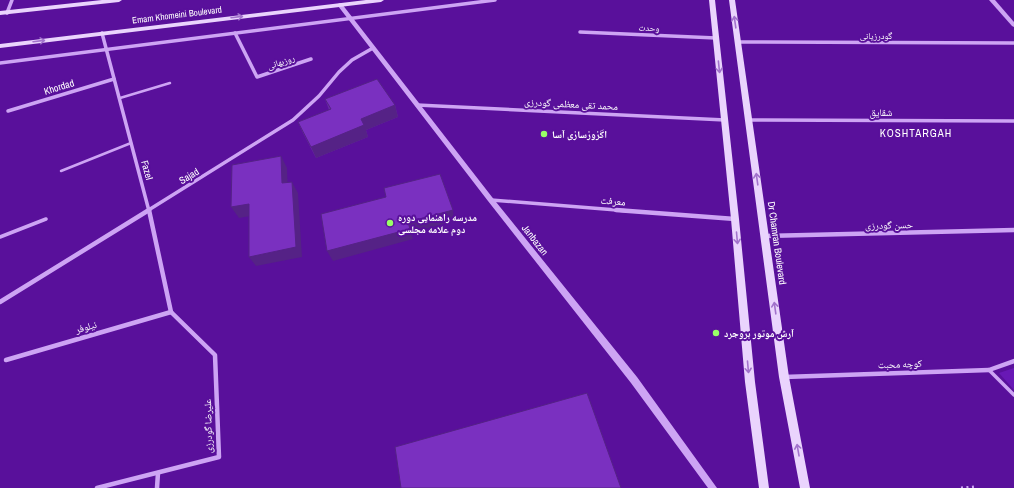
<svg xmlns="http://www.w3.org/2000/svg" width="1014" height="488" viewBox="0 0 1014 488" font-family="'Archivo Narrow','Noto Naskh Arabic',sans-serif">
	<rect width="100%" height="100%" fill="#59109b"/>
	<path fill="#6818b5" d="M1014,368V390L999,373Z"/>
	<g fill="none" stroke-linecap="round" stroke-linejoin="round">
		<path stroke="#cda4f4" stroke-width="3" stroke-dasharray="2 3.5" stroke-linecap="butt" d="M961,488L974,487"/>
		<g stroke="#cda4f4" stroke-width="2.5">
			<path d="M120,98L170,83"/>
			<path d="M61,171L131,143"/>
		</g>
		<g stroke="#cda4f4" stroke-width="3.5">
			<path d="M0,237L46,219"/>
			<path d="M989,370L1014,395"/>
		</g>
		<g stroke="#cda4f4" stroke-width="3.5">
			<path d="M7,13L12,0"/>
			<path d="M580,32L716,38"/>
			<path d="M102,33L149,211"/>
			<path d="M235,33L257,77L311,59"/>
			<path d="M738,42L1014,43"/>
			<path d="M0,63L495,0"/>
			<path d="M417,105L725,120"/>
			<path d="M8,111L114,79"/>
			<path d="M749,120L1014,121"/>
			<path d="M491,200L629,211"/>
			<path d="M147,211L293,120L319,96L339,72L352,60L373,48"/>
		</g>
		<g stroke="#cda4f4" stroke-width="4.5">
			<path d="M149,210L171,312"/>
			<path d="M616,210L735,219"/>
			<path d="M765,236L1014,230"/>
			<path d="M0,302L149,210"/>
			<path d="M6,360L171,312"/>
			<path d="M784,377L989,370L1014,361"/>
			<path d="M97,488L219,457L215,355L171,312"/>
			<path d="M157,488L158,473"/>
		</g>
		<g fill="#cda4f4" fill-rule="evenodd">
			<path d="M989,0H995L1014,22V27L1012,26Z"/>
			<path d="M340,3L342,4L492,197L637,377L717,488H708L631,383L488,201L338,6V4Z"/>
		</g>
		<g fill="#ead4fd" fill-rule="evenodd">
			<path d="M102,0H122L119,2L0,15V11Z"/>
			<path d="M366,0H384L381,2L0,48V44Z"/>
			<path d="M709,0H715L739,219L755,382L769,488H759L745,382L731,219Z"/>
			<path d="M729,0H735L789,377L810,488H800L779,377Z"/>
		</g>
	</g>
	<path fill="#6929a5" d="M325,99L395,105L398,117L366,130L368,137L316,158L303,133L298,122L329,110Z"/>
	<g fill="#552286">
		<path d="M395,105L398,117L366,130L368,137L316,158L311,147L361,119Z"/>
		<path d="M281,156L287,168L288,195L282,183Z"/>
		<path d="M292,182L298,193L302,257L256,266L249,257Z"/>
		<path d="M249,204L256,215L239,218L231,207Z"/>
		<path d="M453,210L454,221L411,233L413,239L333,261L327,251L408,222Z"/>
	</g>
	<g fill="#7a30c0" stroke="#552286">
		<path d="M377,79L395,105L361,119L364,125L311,147L298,122L331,109L325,99Z"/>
		<path d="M281,156L282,183L292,182L296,247L249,257V204L231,207L232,165Z"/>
		<path d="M440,174L453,210L408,222L410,229L327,251L321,214L386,197L384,188Z"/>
		<path d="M587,393L621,488H401L395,447Z"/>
	</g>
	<defs><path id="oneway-shaft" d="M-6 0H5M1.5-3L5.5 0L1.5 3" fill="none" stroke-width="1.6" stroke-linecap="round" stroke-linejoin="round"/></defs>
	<g stroke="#a272cc">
		<use href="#oneway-shaft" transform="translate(237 17) rotate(-7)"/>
		<use href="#oneway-shaft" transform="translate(735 22) rotate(-98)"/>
		<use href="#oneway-shaft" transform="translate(39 41) rotate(-7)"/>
		<use href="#oneway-shaft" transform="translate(719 67) rotate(84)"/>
		<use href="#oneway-shaft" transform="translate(757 179) rotate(-98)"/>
		<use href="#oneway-shaft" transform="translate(737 238) rotate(85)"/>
		<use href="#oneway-shaft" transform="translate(775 308) rotate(-98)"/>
		<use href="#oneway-shaft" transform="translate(748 367) rotate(85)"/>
		<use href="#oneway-shaft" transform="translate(798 450) rotate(-100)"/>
	</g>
	<g fill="#99ff67" stroke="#59109b" stroke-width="1.5">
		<circle cx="544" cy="134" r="4"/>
		<circle cx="390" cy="223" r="4"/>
		<circle cx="716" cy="333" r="4"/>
	</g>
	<g text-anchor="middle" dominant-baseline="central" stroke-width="4" stroke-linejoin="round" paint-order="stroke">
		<g font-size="9" fill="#fff" stroke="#59109b">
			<text transform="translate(177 15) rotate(-7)">Emam Khomeini Boulevard</text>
			<text transform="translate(649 28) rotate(3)">وحدت</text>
			<text x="876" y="36">گودرزیانی</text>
			<text transform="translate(281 62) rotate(-18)">روزبهانی</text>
		</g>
		<g font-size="10" fill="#fff" stroke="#59109b">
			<text transform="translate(59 87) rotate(-17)">Khordad</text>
			<text transform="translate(571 104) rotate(3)">محمد تقی معظمی گودرزی</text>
			<text x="881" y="112">شقایق</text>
			<text transform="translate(147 170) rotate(75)">Fazel</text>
			<text transform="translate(189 176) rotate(-31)">Sajad</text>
			<text transform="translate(613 201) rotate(5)">معرفت</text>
			<text transform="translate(889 225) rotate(-1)">حسن گودرزی</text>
			<text transform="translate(535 240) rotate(52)">Janbazan</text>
			<text transform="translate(777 243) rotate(82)">Dr Chamran Boulevard</text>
			<text transform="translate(86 327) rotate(-16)">نیلوفر</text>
			<text transform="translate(900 364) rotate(-2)">کوچه محبت</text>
			<text transform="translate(208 426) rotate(-91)">علیرضا گودرزی</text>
		</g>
		<g font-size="10" font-weight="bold" fill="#fff" stroke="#59109b" text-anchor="start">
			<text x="552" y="134">اگزوزسازی آسا</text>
			<text x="398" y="217">مدرسه راهنمایی دوره<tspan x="398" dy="12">دوم علامه مجلسی</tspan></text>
			<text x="724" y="333">آرش موتور بروجرد</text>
		</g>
		<g font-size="11" letter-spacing="1" fill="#fff" stroke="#59109b">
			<text x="916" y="133">KOSHTARGAH</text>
		</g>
	</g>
</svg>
